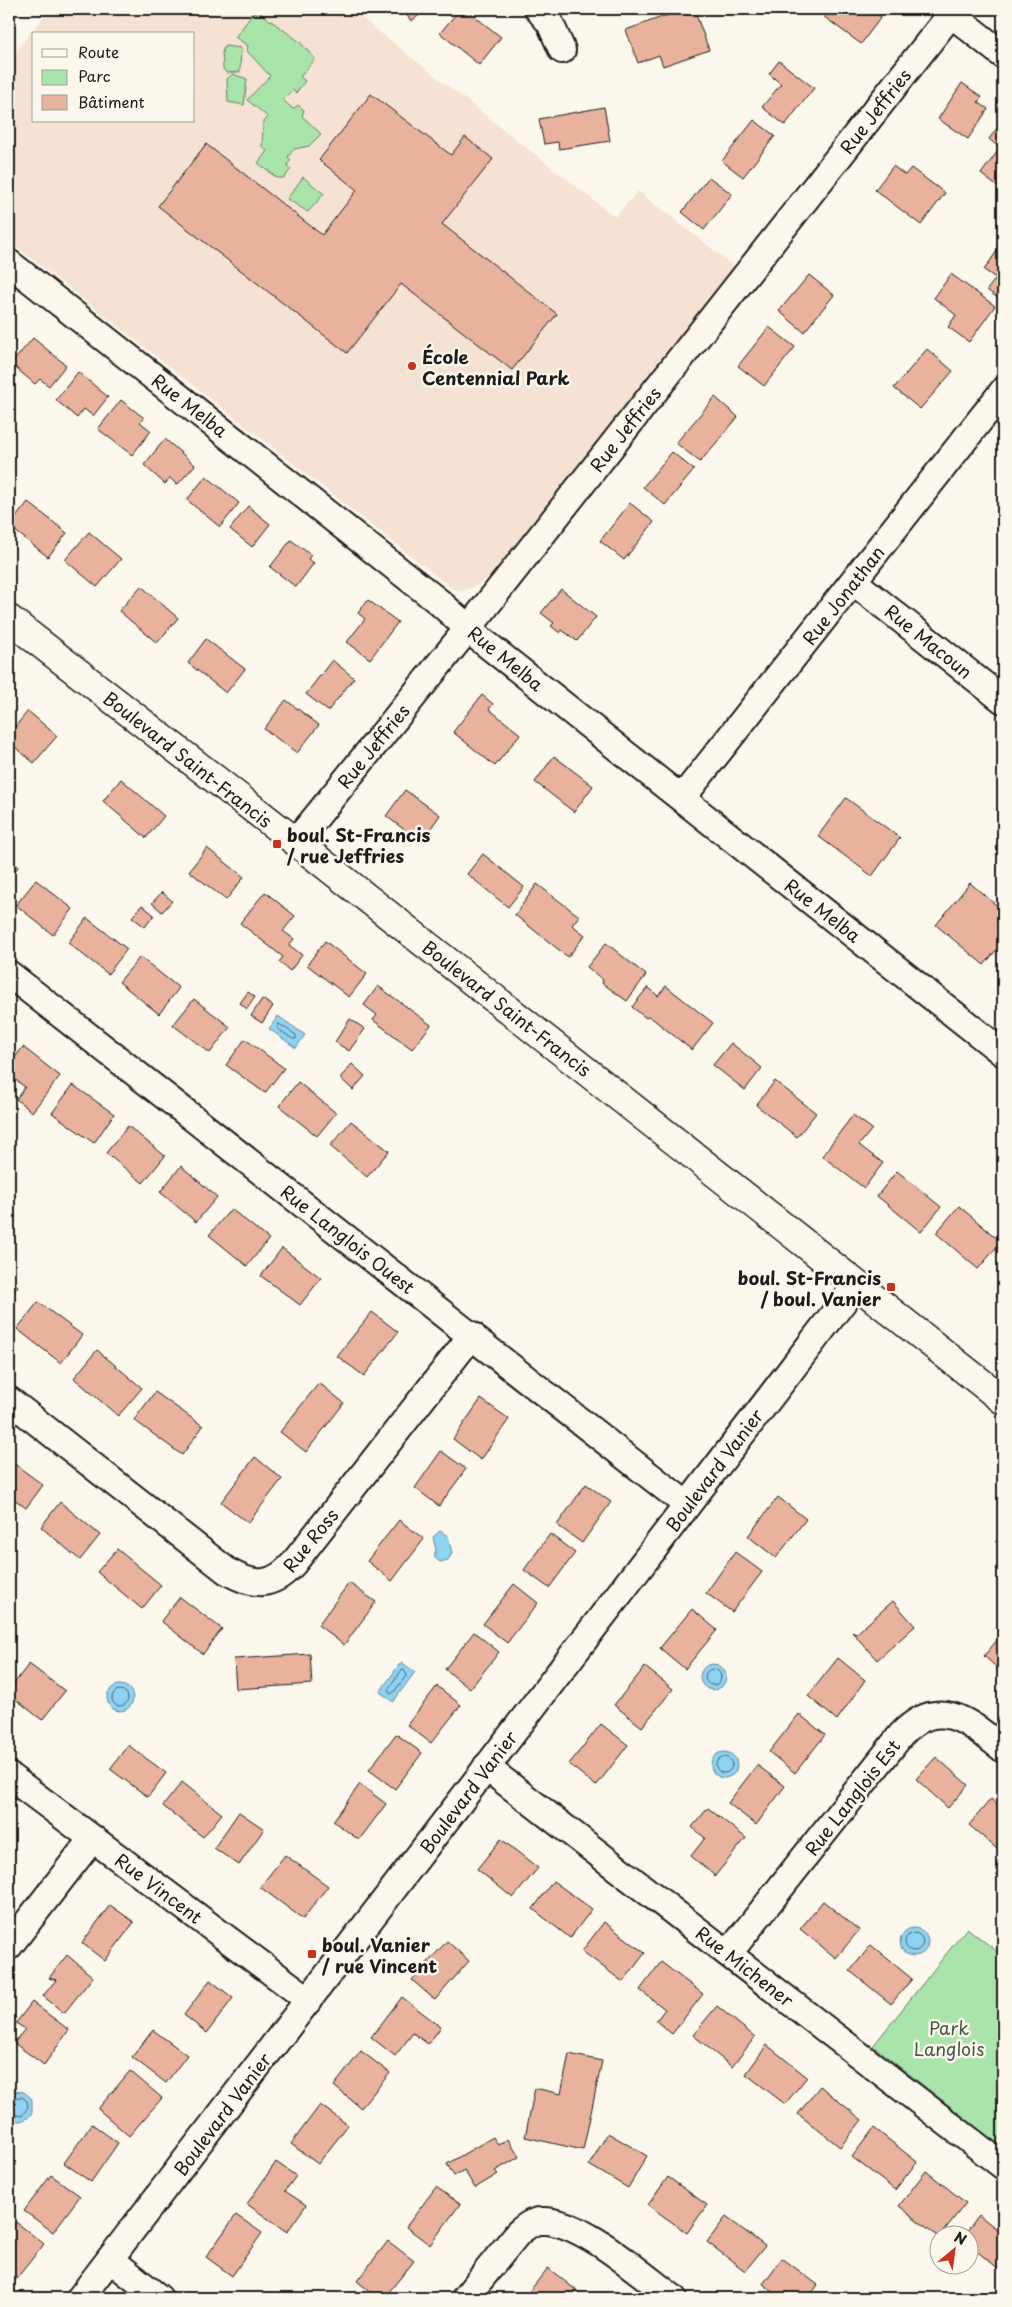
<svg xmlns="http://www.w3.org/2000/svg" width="1012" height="2307" viewBox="0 0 1012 2307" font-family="'Playpen Sans',sans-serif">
	<rect width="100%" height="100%" fill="#fbf7ec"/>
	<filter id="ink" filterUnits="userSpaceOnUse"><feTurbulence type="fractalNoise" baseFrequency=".02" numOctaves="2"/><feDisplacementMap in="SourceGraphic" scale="10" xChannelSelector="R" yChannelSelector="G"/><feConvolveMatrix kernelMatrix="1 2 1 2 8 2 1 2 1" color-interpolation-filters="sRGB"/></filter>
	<g filter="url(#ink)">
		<path fill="#f5e2d4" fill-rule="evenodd" d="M50,9H350L615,217L638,191L734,266L490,577L472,588L463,591L452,588L9,241V60ZM34,34H194V121H34Z"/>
		<g fill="#a9e4aa" stroke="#628063">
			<path d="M256,10L300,42L315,59L300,77L305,81L296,93L292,90L283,100L293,109L298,105L304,110L302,116L321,134L309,146L294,149L288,157L291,160L287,165L291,169L284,178H277L258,163L267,151L262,147L263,123L268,117L247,100L270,76L247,51L248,46L235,37Z"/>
			<path d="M225,46L241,48L240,72L227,73L223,69L222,52Z"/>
			<path d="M233,74L247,79L244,105L228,102L227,79Z"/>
			<path d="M303,177L324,194L308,212L287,199Z"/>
			<path d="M967,1928L1003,1956V2148L873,2046Z"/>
		</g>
		<g fill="#90d2f2" stroke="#62899c">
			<path d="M278,1016L305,1035L296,1048L269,1029Z"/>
			<path d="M440,1531L448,1536L452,1553L448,1560L440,1562L434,1557L436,1550L433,1537Z"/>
			<path d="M401,1662L415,1672L393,1702L380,1692Z"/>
			<circle cx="713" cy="1677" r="13"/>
			<circle cx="120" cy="1698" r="13"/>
			<circle cx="724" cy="1765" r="13"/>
			<circle cx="914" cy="1942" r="14"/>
			<path d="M14,2091L24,2092L32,2099V2113C26,2122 17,2123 9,2118V2095Z"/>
		</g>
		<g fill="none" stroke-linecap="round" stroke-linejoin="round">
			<g stroke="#4a6572" stroke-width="1">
				<path d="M279,1024L296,1035V1039H293L278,1029Z"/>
				<circle cx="713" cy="1677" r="8"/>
				<path d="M404,1670L407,1675L393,1693L390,1694L388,1690L401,1671Z"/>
				<circle cx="120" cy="1698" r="8"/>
				<circle cx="724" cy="1765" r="8"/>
				<circle cx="914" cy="1942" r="9"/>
				<path d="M9,2098L22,2097L27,2101L28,2107L22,2116L9,2114"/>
			</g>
		</g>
		<g fill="#e8b29c" stroke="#1c1c1c">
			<path d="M402,9H428L411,21Z"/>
			<path d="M460,9H465L501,37L479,65L440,33Z"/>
			<path d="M684,9H694L709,50L663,66L659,55L638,63L626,30Z"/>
			<path d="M828,9H870L881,17L861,44L823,16Z"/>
			<path d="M779,61L814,88L785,125L762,107L781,84L769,74Z"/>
			<path d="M962,83L982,97L978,102L988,109L968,139L938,119Z"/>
			<path d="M371,94L451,155L465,137L493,159L442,224L557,314L512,370L401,284L347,353L158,206L206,144L322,235L357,190L319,160Z"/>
			<path d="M604,107L610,141L559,149L558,142L544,144L539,119Z"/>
			<path d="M754,120L775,136L743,177L722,161Z"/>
			<path d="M1003,120V191L981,174L1000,148L989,139Z"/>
			<path d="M893,166L905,175L911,168L945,193L921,225L875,190Z"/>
			<path d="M709,177L732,194L704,230L682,212Z"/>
			<path d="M1003,242V302L987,290L996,278L984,270Z"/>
			<path d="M951,274L995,306L969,342L948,327L956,315L934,298Z"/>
			<path d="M809,275L834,295L804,332L779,311Z"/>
			<path d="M769,327L795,347L764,386L738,366Z"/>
			<path d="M33,338L66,365L49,386L40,379L35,384L11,364Z"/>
			<path d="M927,349L953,371L920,409L894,388Z"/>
			<path d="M78,372L108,397L93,416L84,409L77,418L56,400Z"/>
			<path d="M715,397L738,417L700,462L676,443Z"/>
			<path d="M121,400L144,418L140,422L151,431L132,455L98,429Z"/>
			<path d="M165,439L195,465L177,485L170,478L165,484L144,465Z"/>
			<path d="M672,452L694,470L665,505L643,487Z"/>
			<path d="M206,476L239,503L220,527L187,500Z"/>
			<path d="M28,502L67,533L48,557L9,526Z"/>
			<path d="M630,503L654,522L624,560L600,541Z"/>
			<path d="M248,506L270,524L252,547L230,529Z"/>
			<path d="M89,532L121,559L97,587L65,560Z"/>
			<path d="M291,540L311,555L308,559L314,563L296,587L270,567Z"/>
			<path d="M141,586L178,618L157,643L119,611Z"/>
			<path d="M561,589L596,617L577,641L562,630L560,633L551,626L554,623L541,613Z"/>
			<path d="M368,600L398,622L370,659L347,642L365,619L358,613Z"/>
			<path d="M206,639L245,669L226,693L188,663Z"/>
			<path d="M332,660L354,678L328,711L306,694Z"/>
			<path d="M482,695L493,704L489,709L520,734L495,766L453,732Z"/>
			<path d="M286,700L319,725L297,753L264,729Z"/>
			<path d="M28,711L57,736L34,763L9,742V734Z"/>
			<path d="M554,756L593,786L574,812L535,782Z"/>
			<path d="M121,779L164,816L146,838L103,801Z"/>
			<path d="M405,790L440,815L421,842L386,816Z"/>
			<path d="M846,798L900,838L872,876L818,836Z"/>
			<path d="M207,848L244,877L226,900L189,871Z"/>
			<path d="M483,854L524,887L508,907L467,874Z"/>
			<path d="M9,860L18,867L9,879Z"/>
			<path d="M36,880L73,909L53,935L16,905Z"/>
			<path d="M970,883L1003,911V942L984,965L936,925Z"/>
			<path d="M537,884L579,916L572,925L585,935L568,957L515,915Z"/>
			<path d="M162,892L172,901L162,912L152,903Z"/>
			<path d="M265,892L295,916L283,931L294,939L289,945L302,955L290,971L279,962L283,957L240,923Z"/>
			<path d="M142,905L154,915L145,927L132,917Z"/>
			<path d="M87,918L127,949L108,974L68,943Z"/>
			<path d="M325,941L367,974L349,997L307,965Z"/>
			<path d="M606,943L646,975L627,1001L602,983L603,980L587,967Z"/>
			<path d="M140,957L179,988L159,1014L119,982Z"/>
			<path d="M378,986L431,1025L412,1049L373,1020L377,1015L364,1005Z"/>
			<path d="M666,986L713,1023L692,1050L649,1016L646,1018L632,1007L648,987L658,996Z"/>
			<path d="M248,992L255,997L247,1009L240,1003Z"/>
			<path d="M194,999L230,1027L210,1053L173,1025Z"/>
			<path d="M262,999L273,1006L262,1023L251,1016Z"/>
			<path d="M350,1019L365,1029L349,1051L335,1042Z"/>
			<path d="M245,1039L284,1068L265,1093L226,1065Z"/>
			<path d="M731,1043L762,1068L745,1090L713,1065Z"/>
			<path d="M23,1047L60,1076L32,1112L16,1099L25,1087L9,1075V1065Z"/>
			<path d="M352,1064L365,1076L353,1090L340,1078Z"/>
			<path d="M775,1081L816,1113L797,1137L756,1105Z"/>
			<path d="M298,1082L336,1113L317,1136L279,1106Z"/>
			<path d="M73,1085L114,1114L94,1143L52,1113Z"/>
			<path d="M853,1115L872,1129L859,1145L883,1163L864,1188L822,1156Z"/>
			<path d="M351,1121L389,1151L367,1177L330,1146Z"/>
			<path d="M128,1126L165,1156L143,1183L106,1153Z"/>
			<path d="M181,1166L217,1197L196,1222L160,1192Z"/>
			<path d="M897,1171L941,1207L921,1232L877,1196Z"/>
			<path d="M959,1206L1001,1242L978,1269L936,1233Z"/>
			<path d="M231,1209L269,1239L247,1266L209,1235Z"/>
			<path d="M282,1248L321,1278L300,1305L261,1276Z"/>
			<path d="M9,1278L18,1286L9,1298Z"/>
			<path d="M1003,1287V1301L996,1296Z"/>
			<path d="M38,1302L82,1335L61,1363L17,1329Z"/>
			<path d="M372,1312L398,1332L364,1376L337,1356Z"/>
			<path d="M97,1350L142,1388L118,1416L74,1378Z"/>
			<path d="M319,1383L344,1403L306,1452L280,1432Z"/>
			<path d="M155,1392L203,1426L182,1455L134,1420Z"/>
			<path d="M481,1399L509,1419L481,1460L453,1439Z"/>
			<path d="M441,1451L466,1469L439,1506L415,1488Z"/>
			<path d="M255,1457L282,1479L248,1523L221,1502Z"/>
			<path d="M9,1460L43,1485L26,1508L9,1495Z"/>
			<path d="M586,1484L611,1502L582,1543L557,1525Z"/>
			<path d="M778,1497L806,1519L776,1558L748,1536Z"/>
			<path d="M60,1502L100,1535L80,1560L41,1527Z"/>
			<path d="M399,1520L424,1539L392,1581L367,1561Z"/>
			<path d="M550,1534L575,1553L549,1588L524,1570Z"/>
			<path d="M117,1549L161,1585L142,1609L97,1572Z"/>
			<path d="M735,1552L762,1572L732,1612L706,1593Z"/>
			<path d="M349,1583L376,1602L344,1645L318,1625Z"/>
			<path d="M514,1584L538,1603L507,1643L483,1624Z"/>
			<path d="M180,1597L222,1629L203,1654L161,1621Z"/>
			<path d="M893,1601L915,1626L877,1660L852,1632L856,1634Z"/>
			<path d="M692,1609L717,1630L685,1669L660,1648Z"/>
			<path d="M474,1632L499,1652L470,1689L445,1669Z"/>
			<path d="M1003,1633V1673L984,1656Z"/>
			<path d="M310,1654L312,1684L236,1689L234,1659Z"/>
			<path d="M838,1658L865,1680L837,1720L808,1696Z"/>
			<path d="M29,1664L65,1691L42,1720L9,1694V1690Z"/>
			<path d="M645,1667L673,1689L642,1727L614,1705Z"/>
			<path d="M437,1686L461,1705L431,1743L407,1725Z"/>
			<path d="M799,1714L825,1735L795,1773L769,1752Z"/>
			<path d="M601,1724L628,1745L596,1786L569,1764Z"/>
			<path d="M396,1734L422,1753L395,1789L369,1770Z"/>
			<path d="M128,1745L166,1773L148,1797L110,1769Z"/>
			<path d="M936,1757L968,1785L948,1808L916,1779Z"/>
			<path d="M757,1765L785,1786L756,1825L728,1803Z"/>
			<path d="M182,1782L222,1814L203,1837L163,1806Z"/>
			<path d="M360,1784L386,1804L359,1840L333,1821Z"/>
			<path d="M991,1799L1003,1810V1854L969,1825Z"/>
			<path d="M708,1808L746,1838L715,1876L691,1856L705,1838L692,1827Z"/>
			<path d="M239,1812L264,1829L239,1865L214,1848Z"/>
			<path d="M501,1839L538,1868L513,1898L477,1869Z"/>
			<path d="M285,1855L328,1886L303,1919L260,1887Z"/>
			<path d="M553,1881L592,1909L570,1938L533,1909Z"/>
			<path d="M823,1901L859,1930L836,1958L800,1929Z"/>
			<path d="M110,1905L134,1922L105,1961L82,1943Z"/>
			<path d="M604,1922L645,1953L623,1982L582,1951Z"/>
			<path d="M447,1941L469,1961L435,2000L412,1980Z"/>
			<path d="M871,1945L912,1979L891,2004L850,1971Z"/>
			<path d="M67,1955L93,1977L64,2013L43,1996L56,1980L49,1978Z"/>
			<path d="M661,1962L703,1994L672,2034L656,2021L665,2009L640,1990Z"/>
			<path d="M210,1980L233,1998L207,2033L184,2015Z"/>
			<path d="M402,1997L441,2027L428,2044L413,2033L395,2056L371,2037Z"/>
			<path d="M32,2002L69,2030L44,2065L14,2043L25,2029L16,2023Z"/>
			<path d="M717,2006L755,2037L732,2067L693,2035Z"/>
			<path d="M153,2030L187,2055L166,2083L132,2057Z"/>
			<path d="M767,2045L807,2077L785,2104L746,2074Z"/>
			<path d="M361,2051L390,2073L361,2108L334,2086Z"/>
			<path d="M569,2054L602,2061L583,2150L525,2137L535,2088L561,2094Z"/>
			<path d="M130,2071L162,2098L129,2136L98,2109Z"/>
			<path d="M820,2086L862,2120L840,2147L798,2114Z"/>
			<path d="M320,2105L348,2125L318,2164L291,2144Z"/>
			<path d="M92,2124L118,2143L91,2182L64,2163Z"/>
			<path d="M874,2128L917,2162L895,2190L852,2157Z"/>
			<path d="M608,2133L647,2156L628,2188L589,2165Z"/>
			<path d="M493,2137L498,2145L508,2139L519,2157L495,2171L498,2174L475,2188L464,2170L454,2176L447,2164Z"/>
			<path d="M276,2162L296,2176L285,2191L306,2205L287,2232L247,2204Z"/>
			<path d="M926,2171L966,2203L939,2237L899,2206Z"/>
			<path d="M51,2175L80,2196L53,2232L24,2211Z"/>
			<path d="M668,2177L707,2205L687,2233L648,2205Z"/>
			<path d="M436,2187L460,2204L430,2245L406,2227Z"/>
			<path d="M236,2215L262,2233L232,2276L206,2257Z"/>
			<path d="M979,2215L1003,2234V2272L970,2246V2234H965Z"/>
			<path d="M726,2217L765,2246L745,2271L707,2242Z"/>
			<path d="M16,2222L44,2244L12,2284L9,2281V2232Z"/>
			<path d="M388,2241L414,2261L384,2298H378L357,2281Z"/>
			<path d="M782,2258L818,2285L808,2298H781L763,2284Z"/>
			<path d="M548,2268L586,2298H524Z"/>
		</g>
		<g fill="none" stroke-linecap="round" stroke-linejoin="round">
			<g stroke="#1c1c1c" stroke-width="30">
				<g id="street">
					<path d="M538,9L550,23L562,50"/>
					<path d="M945,9L1003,55"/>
					<path d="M9,263L439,602L480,639L1003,1053"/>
					<path d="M854,582L1003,700"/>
					<path d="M682,798L1003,391"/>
					<path d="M296,842L482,611L951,14"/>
					<path d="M9,974L687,1505"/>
					<path d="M9,1400L227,1571C255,1587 272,1587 293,1564L472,1335"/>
					<path d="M486,1767L1003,2166"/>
					<path d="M9,1776L309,2000"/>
					<path d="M9,1946L92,1839"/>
					<path d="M729,1953L901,1735C939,1695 968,1721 1003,1749"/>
					<path d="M110,2259L159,2298"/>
					<path d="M80,2298L856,1285"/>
					<path d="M465,2298L518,2233C525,2227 532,2221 541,2221C579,2218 643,2276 673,2298"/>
				</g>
			</g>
			<g stroke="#1c1c1c" stroke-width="31">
				<path id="secondary" d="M9,619L296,842L1003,1400"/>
			</g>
			<use href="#street" stroke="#fbf7ec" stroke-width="26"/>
			<use href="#secondary" stroke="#fbf7ec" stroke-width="28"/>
		</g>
	</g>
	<g fill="#c8321e" stroke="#fbf7ec" stroke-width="2">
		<circle cx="412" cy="366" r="5"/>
		<rect x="272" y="839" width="10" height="10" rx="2.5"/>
		<rect x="886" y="1282" width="10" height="10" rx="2.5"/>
		<rect x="307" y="1949" width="10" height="10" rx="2.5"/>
	</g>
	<g text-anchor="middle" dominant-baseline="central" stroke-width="5" stroke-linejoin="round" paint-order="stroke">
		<g font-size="18" fill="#1c1c1c" stroke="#fbf7ec">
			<text transform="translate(875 111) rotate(-52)">Rue Jeffries</text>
			<text transform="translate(190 405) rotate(38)">Rue Melba</text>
			<text transform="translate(625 429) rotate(-52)">Rue Jeffries</text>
			<text transform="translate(843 595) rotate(-52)">Rue Jonathan</text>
			<text transform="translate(929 641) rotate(39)">Rue Macoun</text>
			<text transform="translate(506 658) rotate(39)">Rue Melba</text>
			<text transform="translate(373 746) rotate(-51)">Rue Jeffries</text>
			<text transform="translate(188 759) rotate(38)">Boulevard Saint-Francis</text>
			<text transform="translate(823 910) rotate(38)">Rue Melba</text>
			<text transform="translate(507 1008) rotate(38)">Boulevard Saint-Francis</text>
			<text transform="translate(348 1239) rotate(38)">Rue Langlois Ouest</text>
			<text transform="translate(714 1470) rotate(-53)">Boulevard Vanier</text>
			<text transform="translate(310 1540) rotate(-51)">Rue Ross</text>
			<text transform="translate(468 1792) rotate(-53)">Boulevard Vanier</text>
			<text transform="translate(852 1797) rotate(-52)">Rue Langlois Est</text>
			<text transform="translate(159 1888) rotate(37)">Rue Vincent</text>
			<text transform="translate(745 1966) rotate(38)">Rue Michener</text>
			<text transform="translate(222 2114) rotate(-53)">Boulevard Vanier</text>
		</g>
		<g font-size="18" font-weight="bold" fill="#1c1c1c" stroke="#fbf7ec" text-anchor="start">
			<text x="422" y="356">École<tspan x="422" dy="21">Centennial Park</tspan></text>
			<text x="287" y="834">boul. St-Francis<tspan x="287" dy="21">/ rue Jeffries</tspan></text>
			<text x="881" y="1277" text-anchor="end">boul. St-Francis<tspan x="881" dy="21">/ boul. Vanier</tspan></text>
			<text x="322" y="1944">boul. Vanier<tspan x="322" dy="21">/ rue Vincent</tspan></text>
		</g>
		<g font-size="18" fill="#465847" stroke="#fbf7ec">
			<text x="949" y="2027">Park<tspan x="949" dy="21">Langlois</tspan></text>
		</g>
	</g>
	<rect width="1012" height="2307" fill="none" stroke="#fbf7ec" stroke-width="30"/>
	<rect x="15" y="15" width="982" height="2277" fill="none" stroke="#1c1c1c" stroke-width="2" filter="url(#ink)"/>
	<rect x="32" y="32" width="162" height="90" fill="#fbf7ec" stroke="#a29f99"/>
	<rect x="42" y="49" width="25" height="8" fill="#fbf7ec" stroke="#a29f99"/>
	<text x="78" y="58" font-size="15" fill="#1c1c1c">Route</text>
	<rect x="42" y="70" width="25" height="15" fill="#a9e4aa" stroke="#a29f99"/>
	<text x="78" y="82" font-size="15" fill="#1c1c1c">Parc</text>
	<rect x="42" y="95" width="25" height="15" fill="#e8b29c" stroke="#a29f99"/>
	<text x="78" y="108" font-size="15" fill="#1c1c1c">Bâtiment</text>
	<g transform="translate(954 2250) rotate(29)"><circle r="24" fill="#fbf7ec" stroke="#a29f99"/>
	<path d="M0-4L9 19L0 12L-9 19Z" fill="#c8321e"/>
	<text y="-8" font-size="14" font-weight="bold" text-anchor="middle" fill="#1c1c1c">N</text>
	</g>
</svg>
